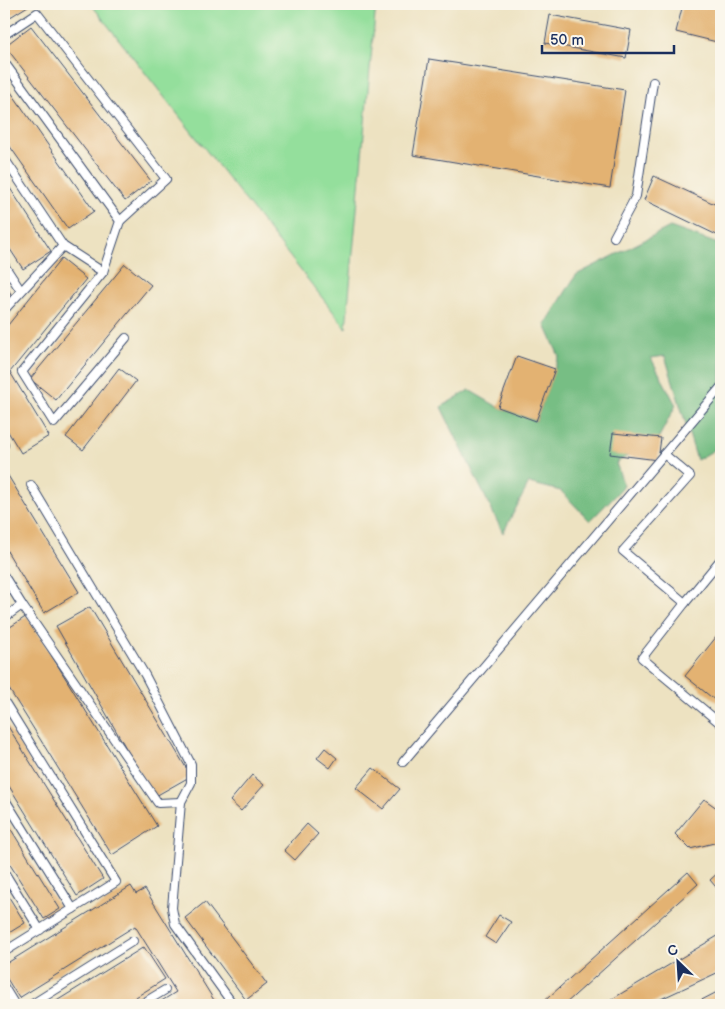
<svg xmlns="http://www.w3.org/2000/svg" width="725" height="1009" viewBox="0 0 725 1009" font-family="'Balsamiq Sans',sans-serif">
	<rect width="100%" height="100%" fill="#fbf7ec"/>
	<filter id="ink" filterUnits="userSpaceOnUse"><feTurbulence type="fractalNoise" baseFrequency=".02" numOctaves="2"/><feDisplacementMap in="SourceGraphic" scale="10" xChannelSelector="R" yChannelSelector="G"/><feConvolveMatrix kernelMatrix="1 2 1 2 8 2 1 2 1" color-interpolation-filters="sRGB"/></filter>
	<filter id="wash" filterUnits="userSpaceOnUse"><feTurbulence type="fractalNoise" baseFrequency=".0096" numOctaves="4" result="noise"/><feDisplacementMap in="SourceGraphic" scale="20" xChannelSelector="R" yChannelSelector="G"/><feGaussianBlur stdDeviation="1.12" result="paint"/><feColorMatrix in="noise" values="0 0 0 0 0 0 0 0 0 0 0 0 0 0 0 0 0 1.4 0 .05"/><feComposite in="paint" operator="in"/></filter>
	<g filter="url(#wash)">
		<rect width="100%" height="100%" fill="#ede2c1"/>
		<path fill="#94df9c" stroke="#58877d" d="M91,4H376L346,328Z"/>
		<path fill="#77be84" stroke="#497671" d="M670,227L721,245V446L697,460L665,356L651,358L676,405L659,437L616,463L624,486L590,521L561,491L529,483L503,533L441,407L469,390L498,407L536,421L559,356L545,325L576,275Z"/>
		<g id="blocks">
			<g fill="#e3b272">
				<path d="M4,4H31L4,21Z"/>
				<path d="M683,4H721V43L676,32Z"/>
				<path d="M550,15L631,30L626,58L545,43Z"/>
				<path d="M31,26L151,181L125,201L5,46Z"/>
				<path d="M429,59L625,90L610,188L413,155Z"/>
				<path d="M4,82L94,211L68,229L4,138Z"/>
				<path d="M654,176L721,207V237L644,200Z"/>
				<path d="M4,179L51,251L23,269L4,240Z"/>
				<path d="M61,259L86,279L10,372L49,436L21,453L4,425V330Z"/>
				<path d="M125,264L151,285L56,400L30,379Z"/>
				<path d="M4,282L11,294L4,299Z"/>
				<path d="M517,356L555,369L536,421L498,407Z"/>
				<path d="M119,368L136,381L83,450L66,437Z"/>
				<path d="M613,433L661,438L658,460L610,454Z"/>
				<path d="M4,469L79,592L44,613L4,546Z"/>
				<path d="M90,607L191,776L154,797L56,626Z"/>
				<path d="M27,616L157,826L112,855L4,681V631Z"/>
				<path d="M721,631V705L685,676Z"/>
				<path d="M4,720L103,879L77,896L4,778Z"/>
				<path d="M325,748L337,758L330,768L317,758Z"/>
				<path d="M373,768L400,789L383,809L356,788Z"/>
				<path d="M252,775L264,785L241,811L230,801Z"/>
				<path d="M704,799L721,811V837L718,842L690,849L675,834Z"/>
				<path d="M4,818L60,909L44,919L4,855Z"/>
				<path d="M307,824L318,834L295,860L284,850Z"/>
				<path d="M721,870V893L710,880Z"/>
				<path d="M688,872L698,884L564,1005H540Z"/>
				<path d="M131,886L136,894L145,889L217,1005H155L176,992L135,926L19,998L4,974V965Z"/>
				<path d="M4,889L25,923L4,936Z"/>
				<path d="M205,902L267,984L246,1000L185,918Z"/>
				<path d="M499,915L511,922L496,944L485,937Z"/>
				<path d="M721,934V971L648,1005H602Z"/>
				<path d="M144,947L165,979L123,1005H50Z"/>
				<path d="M721,990V1005H692Z"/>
			</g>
		</g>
	</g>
	<g filter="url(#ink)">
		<use href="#blocks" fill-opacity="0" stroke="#3a4a6d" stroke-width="1"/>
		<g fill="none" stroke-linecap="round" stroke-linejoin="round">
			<g stroke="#3a4a6d" stroke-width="10">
				<g id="lane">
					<path d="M4,35L37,13L166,179L120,221"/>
					<path d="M4,62L120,221L103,272"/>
					<path d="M4,158L63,246L103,272L22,372L54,423L126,338"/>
					<path d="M614,237L636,196L653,82"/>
					<path d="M4,265L21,291"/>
					<path d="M4,310L63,246"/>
					<path d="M4,444V445"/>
					<path d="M664,454L690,476L623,551L685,603L721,559"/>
					<path d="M31,485L145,675L191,764V783L181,802"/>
					<path d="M4,576L22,605L4,618"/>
					<path d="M685,603L642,658L721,724"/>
					<path d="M22,605L158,803L181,802L172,908L175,924L232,1003L235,1005"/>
					<path d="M4,701L116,882L4,952"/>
					<path d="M403,762L721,387"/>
					<path d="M4,798L73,909"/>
					<path d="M4,872L40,930"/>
					<path d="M4,987L15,1005"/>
					<path d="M31,1005L133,941"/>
					<path d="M140,1005L165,990"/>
				</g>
			</g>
			<use href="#lane" stroke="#fff" stroke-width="8"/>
		</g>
	</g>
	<rect width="725" height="1009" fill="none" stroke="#fbf7ec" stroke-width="20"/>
	<g transform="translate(678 962) rotate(335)" stroke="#fbf7ec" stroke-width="4" paint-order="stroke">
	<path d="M0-4L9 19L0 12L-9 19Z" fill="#1b2f5e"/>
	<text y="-8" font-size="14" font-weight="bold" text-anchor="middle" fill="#1b2f5e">С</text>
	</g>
	<path d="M542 45v8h132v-8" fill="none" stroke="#1b2f5e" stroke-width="2.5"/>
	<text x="550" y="45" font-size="15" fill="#1b2f5e" stroke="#fbf7ec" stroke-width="4" paint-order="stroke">50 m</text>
</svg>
